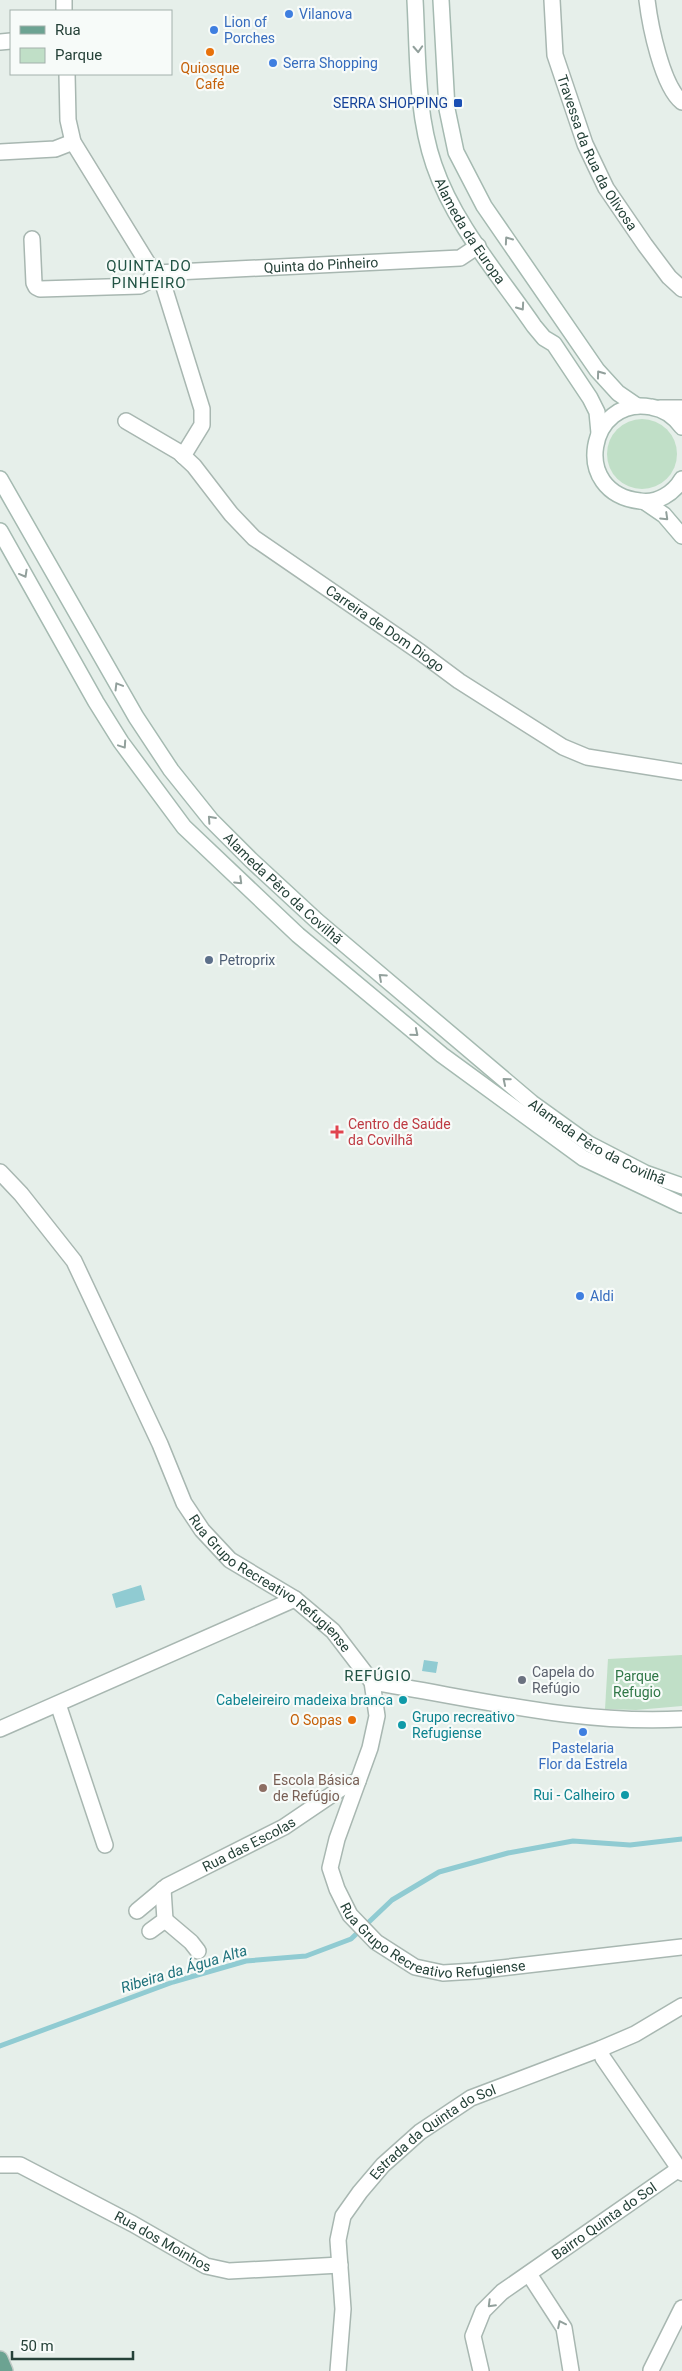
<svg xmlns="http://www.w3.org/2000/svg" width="682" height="2371" viewBox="0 0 682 2371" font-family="Roboto,sans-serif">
	<rect width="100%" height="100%" fill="#e6efea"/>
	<g fill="#c0dfc7">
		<circle cx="642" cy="454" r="35"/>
		<path d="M682,1655V1706L636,1710L605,1709L608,1659Z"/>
	</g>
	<g fill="#90cbd2">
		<path d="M141,1585L145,1600L116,1608L112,1594Z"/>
		<path d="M424,1660L438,1662L436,1673L422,1671Z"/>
	</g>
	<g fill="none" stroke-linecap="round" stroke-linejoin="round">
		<path stroke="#90cbd2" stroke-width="5" d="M0,2046L173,1982L246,1961L306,1956L351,1939L392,1900L439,1872L508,1853L573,1841L630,1845L682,1839"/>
		<g stroke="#a8b7b1" stroke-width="18">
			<g id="street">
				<path d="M64,0V11"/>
				<path id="s1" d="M552,0L555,55L585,144L606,188L645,245L669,277L682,289"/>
				<path d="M647,0C650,25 662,86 682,102"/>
				<path d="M0,42L11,41"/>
				<path id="s2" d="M67,74L68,120L73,142L150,267L156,273L460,258L478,246"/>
				<path d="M0,152L55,149L73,142"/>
				<path d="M32,239L34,283L36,287L40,289L140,286L149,281L156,273"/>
				<path d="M160,274L202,409V425L183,456"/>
				<path d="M660,408H682"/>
				<path id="s3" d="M126,421L179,452L194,466L231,514L254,538L420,652L459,681L563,747L587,757L682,772"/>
				<path id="s4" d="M0,1172L21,1194L74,1261L160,1444L184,1503L202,1530L230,1560L295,1599L333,1631L372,1682L377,1716L370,1748L337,1839L330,1868L337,1889L350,1915L376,1942L415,1967L443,1973L475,1971L682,1947"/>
				<path d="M372,1682C474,1698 578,1725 682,1719"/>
				<path d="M58,1704L105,1845"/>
				<path d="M0,1729L295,1599"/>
				<path id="s5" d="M137,1911L167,1886L284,1827L346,1785L358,1781"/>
				<path d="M165,1920L191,1942L198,1951"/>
				<path d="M150,1931L165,1920L163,1889"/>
				<path d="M600,2049L603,2058L682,2173"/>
				<path id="s6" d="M0,2165H20L133,2224L206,2266L229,2271L340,2265"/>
				<path d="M529,2274L564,2328L571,2371"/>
				<path d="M651,2370L682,2308"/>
				<path id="s7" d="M338,2371L343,2309L338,2240L343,2216L360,2192L383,2165L420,2132L471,2098L600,2049L635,2034L682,2006"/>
				<path id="s8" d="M481,2371L473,2336L483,2311L502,2292L679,2169"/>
			</g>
		</g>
		<g stroke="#a5bab1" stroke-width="18">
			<g id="secondary">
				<path id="s9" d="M415,0C418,54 416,113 434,165C454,224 499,275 534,326L544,338L554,344L590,398L597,412L599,433"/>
				<path d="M441,0L447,109L456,152L484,206L597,370L618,393L637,406"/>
				<path d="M682,427C674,416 665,409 651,407C589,395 569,493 640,501C657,504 674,493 682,479"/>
				<path id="s10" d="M0,479L136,717L171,770L211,820L251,860L317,921L532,1103L589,1144L645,1173L682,1186"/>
				<path d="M645,502L664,515L682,536"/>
				<path d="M0,531L96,702L121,742L184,827L298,935L442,1055L583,1158L682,1205"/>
			</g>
		</g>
		<g stroke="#c2cac7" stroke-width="18">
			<path id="primary" d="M0,2359L5,2371"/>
		</g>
		<use href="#street" stroke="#fff" stroke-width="15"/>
		<use href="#secondary" stroke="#fff" stroke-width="15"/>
		<use href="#primary" stroke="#6ca392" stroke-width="15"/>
	</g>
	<defs><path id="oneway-chevron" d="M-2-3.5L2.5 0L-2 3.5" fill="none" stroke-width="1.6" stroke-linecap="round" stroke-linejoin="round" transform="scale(1.25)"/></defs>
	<g stroke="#92a09c">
		<use href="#oneway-chevron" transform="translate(418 49) rotate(87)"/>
		<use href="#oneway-chevron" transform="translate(508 240) rotate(-125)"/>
		<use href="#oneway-chevron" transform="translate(521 307) rotate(55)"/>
		<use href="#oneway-chevron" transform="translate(600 374) rotate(-126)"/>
		<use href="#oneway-chevron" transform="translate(665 517) rotate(44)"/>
		<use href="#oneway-chevron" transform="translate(24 574) rotate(61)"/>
		<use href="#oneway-chevron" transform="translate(118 686) rotate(-121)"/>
		<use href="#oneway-chevron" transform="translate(123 745) rotate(56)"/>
		<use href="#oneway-chevron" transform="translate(211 819) rotate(-132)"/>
		<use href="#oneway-chevron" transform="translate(239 881) rotate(44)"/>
		<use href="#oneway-chevron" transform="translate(382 977) rotate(-138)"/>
		<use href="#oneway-chevron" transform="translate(415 1033) rotate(40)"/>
		<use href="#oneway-chevron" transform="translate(506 1081) rotate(-140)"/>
		<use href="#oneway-chevron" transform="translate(491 2304) rotate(135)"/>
		<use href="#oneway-chevron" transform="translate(561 2324) rotate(-116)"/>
	</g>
	<g fill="#3f7fe0" stroke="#f7fbf9" stroke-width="2">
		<circle cx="289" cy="14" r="5"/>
		<circle cx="214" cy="30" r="5"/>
		<circle cx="273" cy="63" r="5"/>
		<circle cx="580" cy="1296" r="5"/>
		<circle cx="583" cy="1732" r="5"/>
	</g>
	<g fill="#e8710a" stroke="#f7fbf9" stroke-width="2">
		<circle cx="210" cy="52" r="5"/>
		<circle cx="352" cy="1720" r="5"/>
	</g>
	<rect fill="#1a4fb4" stroke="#f7fbf9" stroke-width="2" x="453" y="98" width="10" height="10" rx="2.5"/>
	<circle fill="#5c6f8a" stroke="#f7fbf9" stroke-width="2" cx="209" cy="960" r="5"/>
	<path fill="#e0444e" stroke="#f7fbf9" stroke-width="2" d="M334.5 1124.5h5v5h5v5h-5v5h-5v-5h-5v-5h5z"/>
	<circle fill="#6b7280" stroke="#f7fbf9" stroke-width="2" cx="522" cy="1680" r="5"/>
	<g fill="#0f9aa8" stroke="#f7fbf9" stroke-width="2">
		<circle cx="403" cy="1700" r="5"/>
		<circle cx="402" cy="1725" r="5"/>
		<circle cx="625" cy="1795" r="5"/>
	</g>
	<circle fill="#8d6e63" stroke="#f7fbf9" stroke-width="2" cx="263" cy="1788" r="5"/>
	<g text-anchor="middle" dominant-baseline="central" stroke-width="4.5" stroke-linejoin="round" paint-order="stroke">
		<g font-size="14" fill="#366cbe" stroke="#f7fbf9" text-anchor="start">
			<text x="299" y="14">Vilanova</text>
			<text x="224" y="22">Lion of<tspan x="224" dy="16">Porches</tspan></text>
			<text x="283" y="63">Serra Shopping</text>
			<text x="590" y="1296">Aldi</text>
			<text x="583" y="1748" text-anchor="middle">Pastelaria<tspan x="583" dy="16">Flor da Estrela</tspan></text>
		</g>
		<g font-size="14" fill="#c56008" stroke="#f7fbf9">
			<text x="210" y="68">Quiosque<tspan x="210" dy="16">Café</tspan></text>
			<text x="342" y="1720" text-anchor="end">O Sopas</text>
		</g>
		<g font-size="14" fill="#164399" stroke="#f7fbf9" text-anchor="end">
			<text x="448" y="103">SERRA SHOPPING</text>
		</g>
		<g font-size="14" fill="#254138" stroke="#f7fbf9">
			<text stroke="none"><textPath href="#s1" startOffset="162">Travessa da Rua da Olivosa</textPath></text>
			<text stroke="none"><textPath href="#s9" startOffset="242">Alameda da Europa</textPath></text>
			<text stroke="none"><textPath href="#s2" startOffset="389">Quinta do Pinheiro</textPath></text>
			<text stroke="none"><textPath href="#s3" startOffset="335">Carreira de Dom Diogo</textPath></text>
			<text stroke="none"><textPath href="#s10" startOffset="501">Alameda Pêro da Covilhã</textPath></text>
			<text stroke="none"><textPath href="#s10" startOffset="906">Alameda Pêro da Covilhã</textPath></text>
			<text stroke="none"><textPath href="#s4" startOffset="501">Rua Grupo Recreativo Refugiense</textPath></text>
			<text stroke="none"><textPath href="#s5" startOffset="131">Rua das Escolas</textPath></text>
			<text stroke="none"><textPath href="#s4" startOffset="981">Rua Grupo Recreativo Refugiense</textPath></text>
			<text stroke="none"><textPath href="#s7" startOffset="281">Estrada da Quinta do Sol</textPath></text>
			<text stroke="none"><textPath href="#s8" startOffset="214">Bairro Quinta do Sol</textPath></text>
			<text stroke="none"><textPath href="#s6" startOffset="182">Rua dos Moinhos</textPath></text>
		</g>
		<g font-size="14" fill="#4e5e75" stroke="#f7fbf9" text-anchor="start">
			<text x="219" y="960">Petroprix</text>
		</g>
		<g font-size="14" fill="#be3a42" stroke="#f7fbf9" text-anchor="start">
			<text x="348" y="1124">Centro de Saúde<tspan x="348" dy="16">da Covilhã</tspan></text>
		</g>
		<g font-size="14" fill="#5b616d" stroke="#f7fbf9" text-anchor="start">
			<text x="532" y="1672">Capela do<tspan x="532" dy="16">Refúgio</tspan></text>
		</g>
		<g font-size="14" fill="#307747" stroke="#f7fbf9">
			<text x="637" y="1676">Parque<tspan x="637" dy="16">Refugio</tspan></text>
		</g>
		<g font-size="14" fill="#0d838f" stroke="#f7fbf9" text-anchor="end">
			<text x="393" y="1700">Cabeleireiro madeixa branca</text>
			<text x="412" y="1717" text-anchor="start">Grupo recreativo<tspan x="412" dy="16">Refugiense</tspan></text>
			<text x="615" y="1795">Rui - Calheiro</text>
		</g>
		<g font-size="14" fill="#785e54" stroke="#f7fbf9" text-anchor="start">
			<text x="273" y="1780">Escola Básica<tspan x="273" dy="16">de Refúgio</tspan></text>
		</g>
		<g font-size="15" letter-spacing="1" fill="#215344" stroke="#f7fbf9">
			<text x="149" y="266">QUINTA DO<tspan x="149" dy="17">PINHEIRO</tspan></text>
			<text x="378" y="1676">REFÚGIO</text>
		</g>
		<g font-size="15" font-style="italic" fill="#1f727c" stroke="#f7fbf9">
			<text transform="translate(184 1969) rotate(-17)">Ribeira da Água Alta</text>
		</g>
	</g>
	<rect x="10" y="10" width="162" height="65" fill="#f7fbf9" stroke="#a3b1ac"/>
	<rect x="20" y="26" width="25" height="8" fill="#6ca392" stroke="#a3b1ac"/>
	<text x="55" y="35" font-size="15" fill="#254138">Rua</text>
	<rect x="20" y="48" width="25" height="15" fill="#c0dfc7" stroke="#a3b1ac"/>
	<text x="55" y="60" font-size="15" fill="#254138">Parque</text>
	<path d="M12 2351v8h121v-8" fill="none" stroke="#254138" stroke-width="2.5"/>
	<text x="20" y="2351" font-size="15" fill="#254138" stroke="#f7fbf9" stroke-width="4" paint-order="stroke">50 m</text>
</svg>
